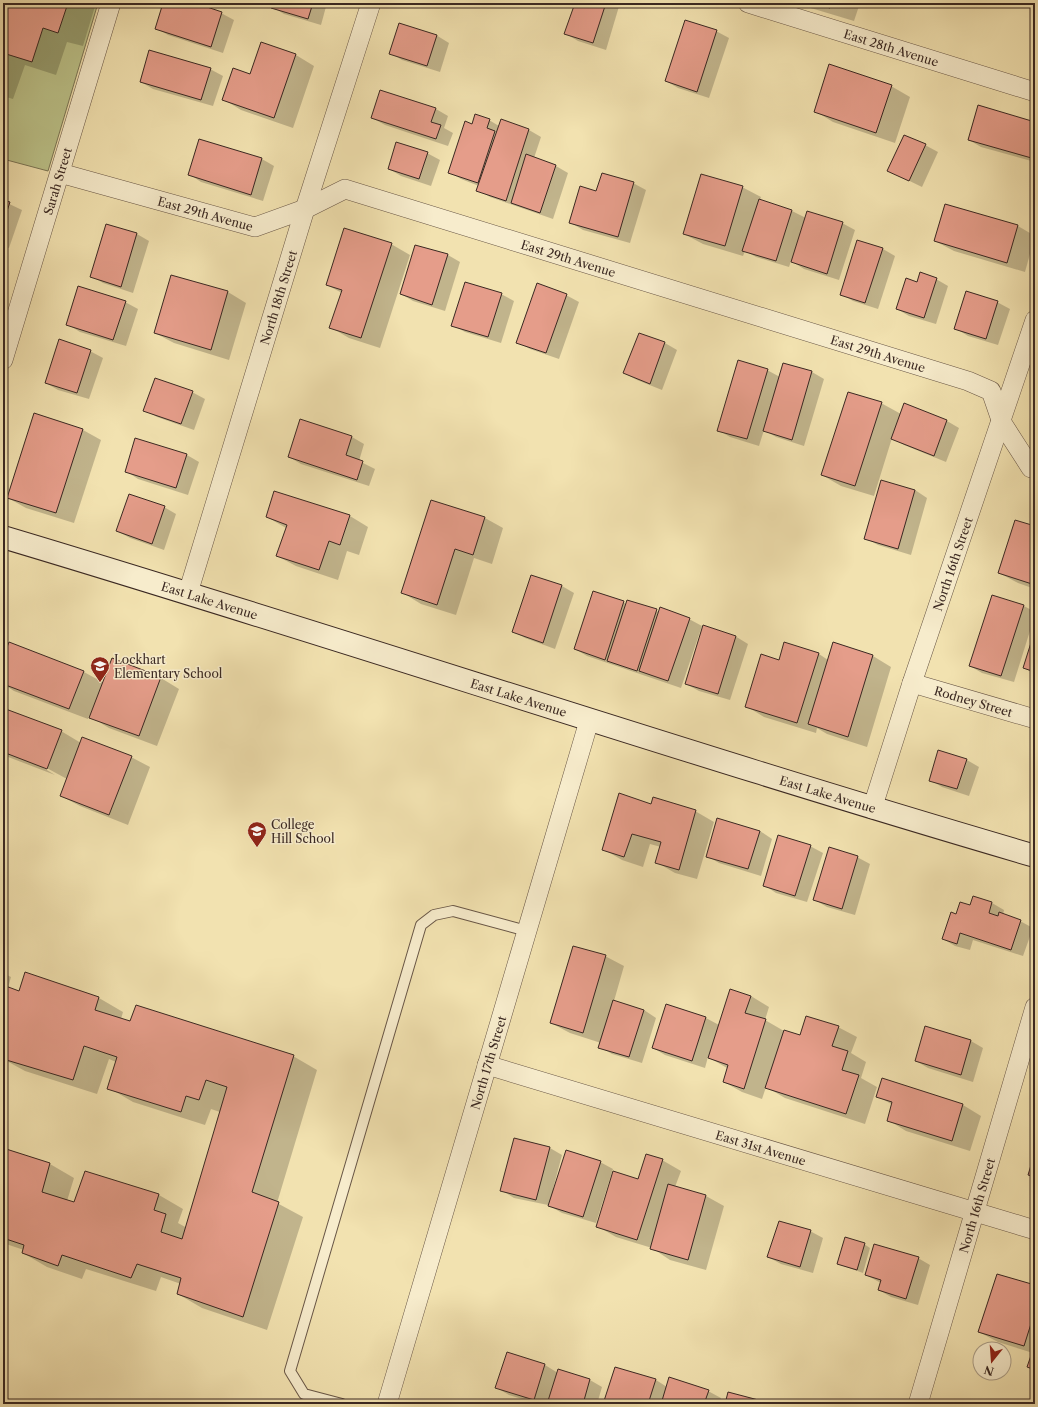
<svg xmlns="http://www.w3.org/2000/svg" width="1038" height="1407" viewBox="0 0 1038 1407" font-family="'Libre Caslon Text',serif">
	<rect width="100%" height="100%" fill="#f2e2b0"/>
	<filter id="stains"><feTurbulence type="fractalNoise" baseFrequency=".005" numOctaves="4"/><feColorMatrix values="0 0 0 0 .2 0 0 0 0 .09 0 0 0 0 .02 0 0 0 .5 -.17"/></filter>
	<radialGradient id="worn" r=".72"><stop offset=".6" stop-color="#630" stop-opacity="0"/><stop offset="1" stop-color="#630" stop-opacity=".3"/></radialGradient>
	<path fill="#bcc38a" stroke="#7b7656" d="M3,3H98L48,171L3,159Z"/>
	<g fill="#0003">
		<path d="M3,3H96L83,46L67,42L56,75L25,65L13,99L3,96Z"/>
		<path d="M164,3H191L221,13L234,20L223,53L168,35L156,28Z"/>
		<path d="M273,3H327L321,25L284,14L272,7Z"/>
		<path d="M576,3H620L606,50L578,41L566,34Z"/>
		<path d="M794,3H860L854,21Z"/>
		<path d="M716,31L729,38L709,98L678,88L666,81Z"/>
		<path d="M436,35L449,43L440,72L402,60L390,53Z"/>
		<path d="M262,44L296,55L314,66L293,128L241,110L223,99L251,75Z"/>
		<path d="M210,69L223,76L213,106L153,89L141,82Z"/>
		<path d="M891,86L910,97L895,143L833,122L815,111Z"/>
		<path d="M436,109L448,116L444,128L453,133L448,146L385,125L372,118Z"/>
		<path d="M489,120L499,126L501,120L529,130L541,137L534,158L556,166L568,173L553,219L490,197L478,190L479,186L461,179L449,172Z"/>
		<path d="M1035,123V162L981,147L969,140Z"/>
		<path d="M200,140L262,159L274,166L263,201L201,182L189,174Z"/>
		<path d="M925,145L938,152L922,187L889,171Z"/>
		<path d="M427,153L440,160L431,186L401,176L389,169Z"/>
		<path d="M633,183L646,190L630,243L583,230L571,223L597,192Z"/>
		<path d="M742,187L761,197L760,200L792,211L806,218L842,223L855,230L839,280L804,269L791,261L789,267L756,257L745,251L743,256L703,244L684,234Z"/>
		<path d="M3,201L22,210L9,248L3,246Z"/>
		<path d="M946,205L1018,226L1035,236L1025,272L954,251L935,241Z"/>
		<path d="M107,225L137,234L149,241L133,293L103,283L91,276Z"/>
		<path d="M391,244L410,255L380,348L349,338L330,327L342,293L327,285Z"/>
		<path d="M883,249L895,256L878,309L853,301L841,294Z"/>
		<path d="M448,255L460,262L445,311L413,301L401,294Z"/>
		<path d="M936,279L948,286L936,324L909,316L897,309L917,283Z"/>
		<path d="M228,292L246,303L229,360L174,343L155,333Z"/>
		<path d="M501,294L514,301L501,343L465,332L452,325Z"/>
		<path d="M566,295L579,302L559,359L530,349L517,342Z"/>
		<path d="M125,302L138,309L126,346L80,332L67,324Z"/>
		<path d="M997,302L1010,309L998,345L968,336L955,328Z"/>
		<path d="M639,334L665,343L677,350L662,390L637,380L624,373Z"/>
		<path d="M90,351L103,358L89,399L58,390L46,383Z"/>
		<path d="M767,370L780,377L812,372L824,379L804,446L776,437L764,430L759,446L730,437L718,430Z"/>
		<path d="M192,392L205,399L194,430L157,417L145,410Z"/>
		<path d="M881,403L901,414L905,405L947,421L959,428L946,462L904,445L892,438L874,496L841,486L822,475Z"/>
		<path d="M83,430L101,440L74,523L26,508L8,498Z"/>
		<path d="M352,437L364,444L359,461L375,469L369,486L301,464L289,457Z"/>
		<path d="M136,439L187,455L199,462L188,495L138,479L126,471Z"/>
		<path d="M882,481L915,490L927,498L911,555L878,545L865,538Z"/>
		<path d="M432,501L485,518L503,528L492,564L474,558L456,615L421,604L403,593Z"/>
		<path d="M164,507L176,514L164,550L130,538L117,531Z"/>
		<path d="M350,516L368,527L359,555L347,551L338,580L296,566L277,556L286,528L267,517Z"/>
		<path d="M1035,527V589L1018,583L999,573Z"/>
		<path d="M531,576L562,586L574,593L555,649L525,638L513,631Z"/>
		<path d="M627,601L659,612L689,619L702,626L681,688L587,656L575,649L623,602L626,604Z"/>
		<path d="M1024,606L1035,612V615L1014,682L982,673L970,666Z"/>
		<path d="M1035,633V674L1024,668Z"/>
		<path d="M735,636L748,644L730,700L699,691L686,684Z"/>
		<path d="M785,643L819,654L828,660L873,656L891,667L867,747L827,734L817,728L816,733L764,717L746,706L779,661Z"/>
		<path d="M3,660L84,672L104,683L113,660L161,678L179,689L157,746L109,728L89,716L88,719L14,691L3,684Z"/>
		<path d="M3,709L61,731L81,743L131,757L150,767L128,825L80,806L61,796L67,779L43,766L42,767L55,775L3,755Z"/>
		<path d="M967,760L979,767L969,796L942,787L930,780Z"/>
		<path d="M652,805L695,811L714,822L697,879L675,873L656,862L661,847L650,844L643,867L622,860L603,849Z"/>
		<path d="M760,831L772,839L761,876L719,863L707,856Z"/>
		<path d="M810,846L823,853L807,902L776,893L764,885Z"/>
		<path d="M857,857L870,864L855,915L827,907L815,900Z"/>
		<path d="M974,897L992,903L1004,910L1003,915L1020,921L1033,928L1023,956L973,940L970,950L955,946L943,939L971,907Z"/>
		<path d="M605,956L624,966L614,1001L644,1010L656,1018L642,1063L612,1054L600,1047L601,1043L570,1033L551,1023Z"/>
		<path d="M3,973L11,977L8,988L20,992L99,998L123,1012L121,1019L293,1056L317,1070L277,1203L303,1217L267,1330L202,1308L178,1294L181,1284L161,1277L156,1291L86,1269L82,1279L47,1267L23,1253L24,1250L3,1243V1149L50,1164L74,1178L67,1201L74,1203L86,1172L159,1195L183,1209L178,1223L187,1228L220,1112L211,1109L205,1125L133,1102L109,1088L116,1062L109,1059L97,1094L25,1071L3,1059Z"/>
		<path d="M751,996L769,1007L765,1020L784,1031L800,1037L838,1027L857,1037L851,1053L866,1062L861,1078L877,1087L865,1124L785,1098L766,1087L762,1099L742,1092L724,1082L727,1068L708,1057L705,1068L665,1055L653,1048L666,1006L706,1018L719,1025Z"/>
		<path d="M925,1027L971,1041L983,1048L973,1082L928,1068L916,1061Z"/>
		<path d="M883,1080L963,1105L981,1116L970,1151L906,1131L888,1120L893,1105L877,1096Z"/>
		<path d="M515,1139L550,1148L562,1155L553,1189L600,1162L613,1169L596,1223L562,1213L548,1205L514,1198L501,1190Z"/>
		<path d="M662,1160L681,1171L675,1187L706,1196L724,1206L706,1270L670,1260L652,1248L616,1237L597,1226L639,1180Z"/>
		<path d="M810,1231L823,1238L813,1273L781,1264L768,1257Z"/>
		<path d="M864,1244L870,1248L863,1273L838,1264Z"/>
		<path d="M918,1258L930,1265L918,1305L891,1297L879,1290L881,1283L866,1275Z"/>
		<path d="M1035,1286V1370L1029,1367L1033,1353L998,1342L979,1332Z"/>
		<path d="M507,1353L545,1365L558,1373L559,1370L590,1380L602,1387L597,1404H538L509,1395L497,1388Z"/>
		<path d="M615,1368L656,1380L667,1387L708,1391L721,1398L719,1404H604Z"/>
	</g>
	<g fill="#e59d8a" stroke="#3a2822">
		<path d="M3,3H68L58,33L43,28L32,62L3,53Z"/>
		<path d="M163,3H195L222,12L211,47L155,29Z"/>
		<path d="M272,3H313L308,19L271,8Z"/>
		<path d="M575,3H606L593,43L564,34Z"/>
		<path d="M814,3H832L830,8Z"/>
		<path d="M685,20L717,30L697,92L665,81Z"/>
		<path d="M399,23L437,35L427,66L389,54Z"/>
		<path d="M261,42L296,54L274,118L222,100L233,68L250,74Z"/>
		<path d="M149,50L211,68L201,100L140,82Z"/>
		<path d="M829,64L892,85L876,133L814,112Z"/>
		<path d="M380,90L436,108L431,122L441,125L436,139L371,118Z"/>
		<path d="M978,105L1035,122V159L968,140Z"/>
		<path d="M475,114L490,119L487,128L495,131L478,183L448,173L465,121L472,124Z"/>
		<path d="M501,119L529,129L506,201L476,191Z"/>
		<path d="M904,135L926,144L909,181L887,171Z"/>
		<path d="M199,139L262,158L251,195L188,175Z"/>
		<path d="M396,142L428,152L419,179L388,169Z"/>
		<path d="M526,154L556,165L540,213L511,203Z"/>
		<path d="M602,173L634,182L618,237L569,223L580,186L596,191Z"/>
		<path d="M701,174L743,186L725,246L683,234Z"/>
		<path d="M759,199L792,210L776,261L742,251Z"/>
		<path d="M3,200L10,202L3,223Z"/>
		<path d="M945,204L1018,225L1007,263L934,241Z"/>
		<path d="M807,211L843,222L827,274L791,262Z"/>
		<path d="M106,224L137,233L121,287L90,277Z"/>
		<path d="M344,228L392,243L361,338L329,328L342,290L326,285Z"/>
		<path d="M857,240L883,248L865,303L840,295Z"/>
		<path d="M415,245L448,254L432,305L400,294Z"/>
		<path d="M920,272L937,278L924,318L896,309L906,278L917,282Z"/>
		<path d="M171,275L228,291L211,350L154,333Z"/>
		<path d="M465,282L502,293L488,337L451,326Z"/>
		<path d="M537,283L567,294L546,353L516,343Z"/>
		<path d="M78,286L126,301L113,340L66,325Z"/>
		<path d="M966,291L998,301L986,339L954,329Z"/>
		<path d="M639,333L665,342L650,384L623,373Z"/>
		<path d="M59,339L91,350L77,393L45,383Z"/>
		<path d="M738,360L768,369L747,439L717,431Z"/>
		<path d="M783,363L812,371L792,440L763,431Z"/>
		<path d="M155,378L193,391L181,424L143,411Z"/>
		<path d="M848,392L882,402L855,486L821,475Z"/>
		<path d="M904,403L947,420L934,456L891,439Z"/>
		<path d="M34,413L83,429L56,513L7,498Z"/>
		<path d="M300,419L352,436L346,455L363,461L357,480L288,457Z"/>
		<path d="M1035,434V449L1031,447Z"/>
		<path d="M135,438L187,454L176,488L125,472Z"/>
		<path d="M881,480L915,490L898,549L864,539Z"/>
		<path d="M274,491L350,515L340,545L329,541L319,570L276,556L287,525L266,517Z"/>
		<path d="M129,494L165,506L152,544L116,531Z"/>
		<path d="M431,500L485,517L473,555L455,549L437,605L401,593Z"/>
		<path d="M1015,520L1035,526V585L998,573Z"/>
		<path d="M531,575L562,585L543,643L512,632Z"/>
		<path d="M593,591L624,601L605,660L574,649Z"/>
		<path d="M992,595L1024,605L1001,676L969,666Z"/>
		<path d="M627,600L657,609L637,671L607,661Z"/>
		<path d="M660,607L690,618L668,681L639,671Z"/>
		<path d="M703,625L736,636L718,694L685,684Z"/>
		<path d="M1035,630V672L1023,668Z"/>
		<path d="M9,642L84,671L69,709L3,684V658Z"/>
		<path d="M784,642L819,653L797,723L745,707L761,654L779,660Z"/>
		<path d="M833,642L873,655L848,737L808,724Z"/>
		<path d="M112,658L161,677L139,736L89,718Z"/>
		<path d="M3,708L62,730L47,769L3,752Z"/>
		<path d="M82,737L132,756L109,815L60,796Z"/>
		<path d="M938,750L967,759L957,789L929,781Z"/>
		<path d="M619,793L651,804L653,797L696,810L679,870L655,863L661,842L632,834L624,857L602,850Z"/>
		<path d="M717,818L760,831L748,869L706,857Z"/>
		<path d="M778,835L811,845L795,896L763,886Z"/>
		<path d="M829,847L858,856L842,909L813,900Z"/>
		<path d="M973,896L992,902L989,913L998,916L999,912L1021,920L1011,950L960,933L957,944L942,939L951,912L956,914L960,902L970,905Z"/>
		<path d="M573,946L606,955L583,1033L550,1023Z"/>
		<path d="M25,972L99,997L95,1010L130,1021L136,1005L294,1055L252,1192L279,1202L243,1317L177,1294L181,1278L137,1264L131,1278L62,1255L58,1266L22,1253L24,1245L3,1238V1148L50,1163L42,1192L74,1202L85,1171L159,1194L154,1210L166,1214L161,1232L182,1239L227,1087L206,1080L199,1100L186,1096L181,1112L107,1089L117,1057L84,1046L73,1080L3,1059V985L19,991Z"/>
		<path d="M730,989L751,996L745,1013L766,1019L744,1089L723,1082L728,1065L708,1058Z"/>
		<path d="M613,1000L644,1010L629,1057L598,1048Z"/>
		<path d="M666,1004L706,1017L692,1061L652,1048Z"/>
		<path d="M806,1016L839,1026L832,1046L848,1051L842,1070L859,1075L846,1114L765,1088L784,1030L800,1035Z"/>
		<path d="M925,1026L971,1040L961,1075L915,1061Z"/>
		<path d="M882,1078L963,1104L952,1141L887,1121L892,1102L876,1097Z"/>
		<path d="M514,1138L550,1147L536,1200L500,1191Z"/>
		<path d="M566,1150L601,1161L583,1217L548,1206Z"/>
		<path d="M1035,1152V1177L1028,1175Z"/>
		<path d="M646,1154L663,1159L637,1240L596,1227L613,1171L638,1179Z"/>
		<path d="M668,1184L706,1195L688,1260L650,1249Z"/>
		<path d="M779,1221L811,1230L800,1267L767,1257Z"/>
		<path d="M845,1237L865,1243L857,1270L837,1264Z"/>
		<path d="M874,1244L919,1257L906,1299L878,1290L881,1280L865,1275Z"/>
		<path d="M997,1274L1035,1285V1311L1024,1346L978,1332Z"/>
		<path d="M1035,1344V1370L1027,1367Z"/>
		<path d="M507,1352L545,1364L534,1400L495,1388Z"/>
		<path d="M615,1367L656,1379L648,1404H603Z"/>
		<path d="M558,1369L590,1379L583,1404H547Z"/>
		<path d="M669,1377L709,1390L704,1404H661Z"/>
		<path d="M728,1392L766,1402L765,1404H725Z"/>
	</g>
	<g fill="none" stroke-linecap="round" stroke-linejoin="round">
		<g stroke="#685646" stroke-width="12">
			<path id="lane" d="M342,1404L304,1394L290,1371L421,925L434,915L453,911L527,931"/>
		</g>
		<g stroke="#685646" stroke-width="20">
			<g id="street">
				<path id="s1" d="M748,3L1035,92"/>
				<path id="s2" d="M60,173L255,227L305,209L345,189L968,381L991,391L1002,423L1031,468L1035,469"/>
				<path id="s3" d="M3,360L111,3"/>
				<path id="s4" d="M188,593L305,209L371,3"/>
				<path id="s5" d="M912,683L1035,719"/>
				<path id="s6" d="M872,809L912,683L1035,320"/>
				<path id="s7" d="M487,1065L1035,1230"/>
				<path id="s8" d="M387,1404L589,721"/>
				<path id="s9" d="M918,1404L1035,1007"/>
			</g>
		</g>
		<g stroke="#3a2822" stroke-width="24">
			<g id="secondary">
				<path id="s10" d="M3,537C348,640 689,755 1035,856"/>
			</g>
		</g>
		<use href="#lane" stroke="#f7eccc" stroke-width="10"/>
		<use href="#street" stroke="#f7eccc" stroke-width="19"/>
		<use href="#secondary" stroke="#f7eccc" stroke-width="22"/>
	</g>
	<defs>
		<g id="school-pin" transform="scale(1)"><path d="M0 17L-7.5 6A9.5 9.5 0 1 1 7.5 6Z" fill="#8f2418" stroke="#f7eccc"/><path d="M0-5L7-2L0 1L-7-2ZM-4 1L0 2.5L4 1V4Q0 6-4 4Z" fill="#fff"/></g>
	</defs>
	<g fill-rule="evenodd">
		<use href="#school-pin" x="100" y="666"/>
		<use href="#school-pin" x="257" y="831"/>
	</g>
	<g text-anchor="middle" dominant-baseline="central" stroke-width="3" stroke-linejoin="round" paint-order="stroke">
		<g font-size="12" fill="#3a2822" stroke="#f7eccc">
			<text stroke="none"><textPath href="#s1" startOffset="150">East 28th Avenue</textPath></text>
			<text stroke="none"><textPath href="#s3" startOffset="187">Sarah Street</textPath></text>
			<text stroke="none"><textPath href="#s2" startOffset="151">East 29th Avenue</textPath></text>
			<text stroke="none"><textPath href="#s2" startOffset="534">East 29th Avenue</textPath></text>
			<text stroke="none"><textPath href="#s4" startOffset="309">North 18th Street</textPath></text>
			<text stroke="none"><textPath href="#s2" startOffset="858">East 29th Avenue</textPath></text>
			<text stroke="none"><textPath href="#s6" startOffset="258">North 16th Street</textPath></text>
			<text stroke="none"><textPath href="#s10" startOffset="216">East Lake Avenue</textPath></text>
			<text stroke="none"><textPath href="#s10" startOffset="540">East Lake Avenue</textPath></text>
			<text stroke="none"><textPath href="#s5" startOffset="64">Rodney Street</textPath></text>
			<text stroke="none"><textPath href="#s10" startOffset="864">East Lake Avenue</textPath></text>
			<text stroke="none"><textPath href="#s8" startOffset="356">North 17th Street</textPath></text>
			<text stroke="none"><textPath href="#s7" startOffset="286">East 31st Avenue</textPath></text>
			<text stroke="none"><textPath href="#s9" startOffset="207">North 16th Street</textPath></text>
		</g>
		<g font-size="12" fill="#3a2822" stroke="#f7eccc" text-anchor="start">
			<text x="114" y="659">Lockhart<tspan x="114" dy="14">Elementary School</tspan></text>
			<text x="271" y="824">College<tspan x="271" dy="14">Hill School</tspan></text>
		</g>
	</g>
	<rect width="1038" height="1407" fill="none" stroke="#f2e2b0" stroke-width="16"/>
	<rect x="4" y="4" width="1030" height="1399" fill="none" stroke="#3a2822" stroke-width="2"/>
	<rect x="8" y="8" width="1022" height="1391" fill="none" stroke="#3a2822"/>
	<g transform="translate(992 1361) rotate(197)"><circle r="19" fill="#f7eccc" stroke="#ab9e88"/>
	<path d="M0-3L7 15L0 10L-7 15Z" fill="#8f2418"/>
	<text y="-6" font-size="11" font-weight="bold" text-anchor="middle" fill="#3a2822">N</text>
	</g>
	<rect width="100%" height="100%" filter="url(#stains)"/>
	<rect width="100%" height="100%" fill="url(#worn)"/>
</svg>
